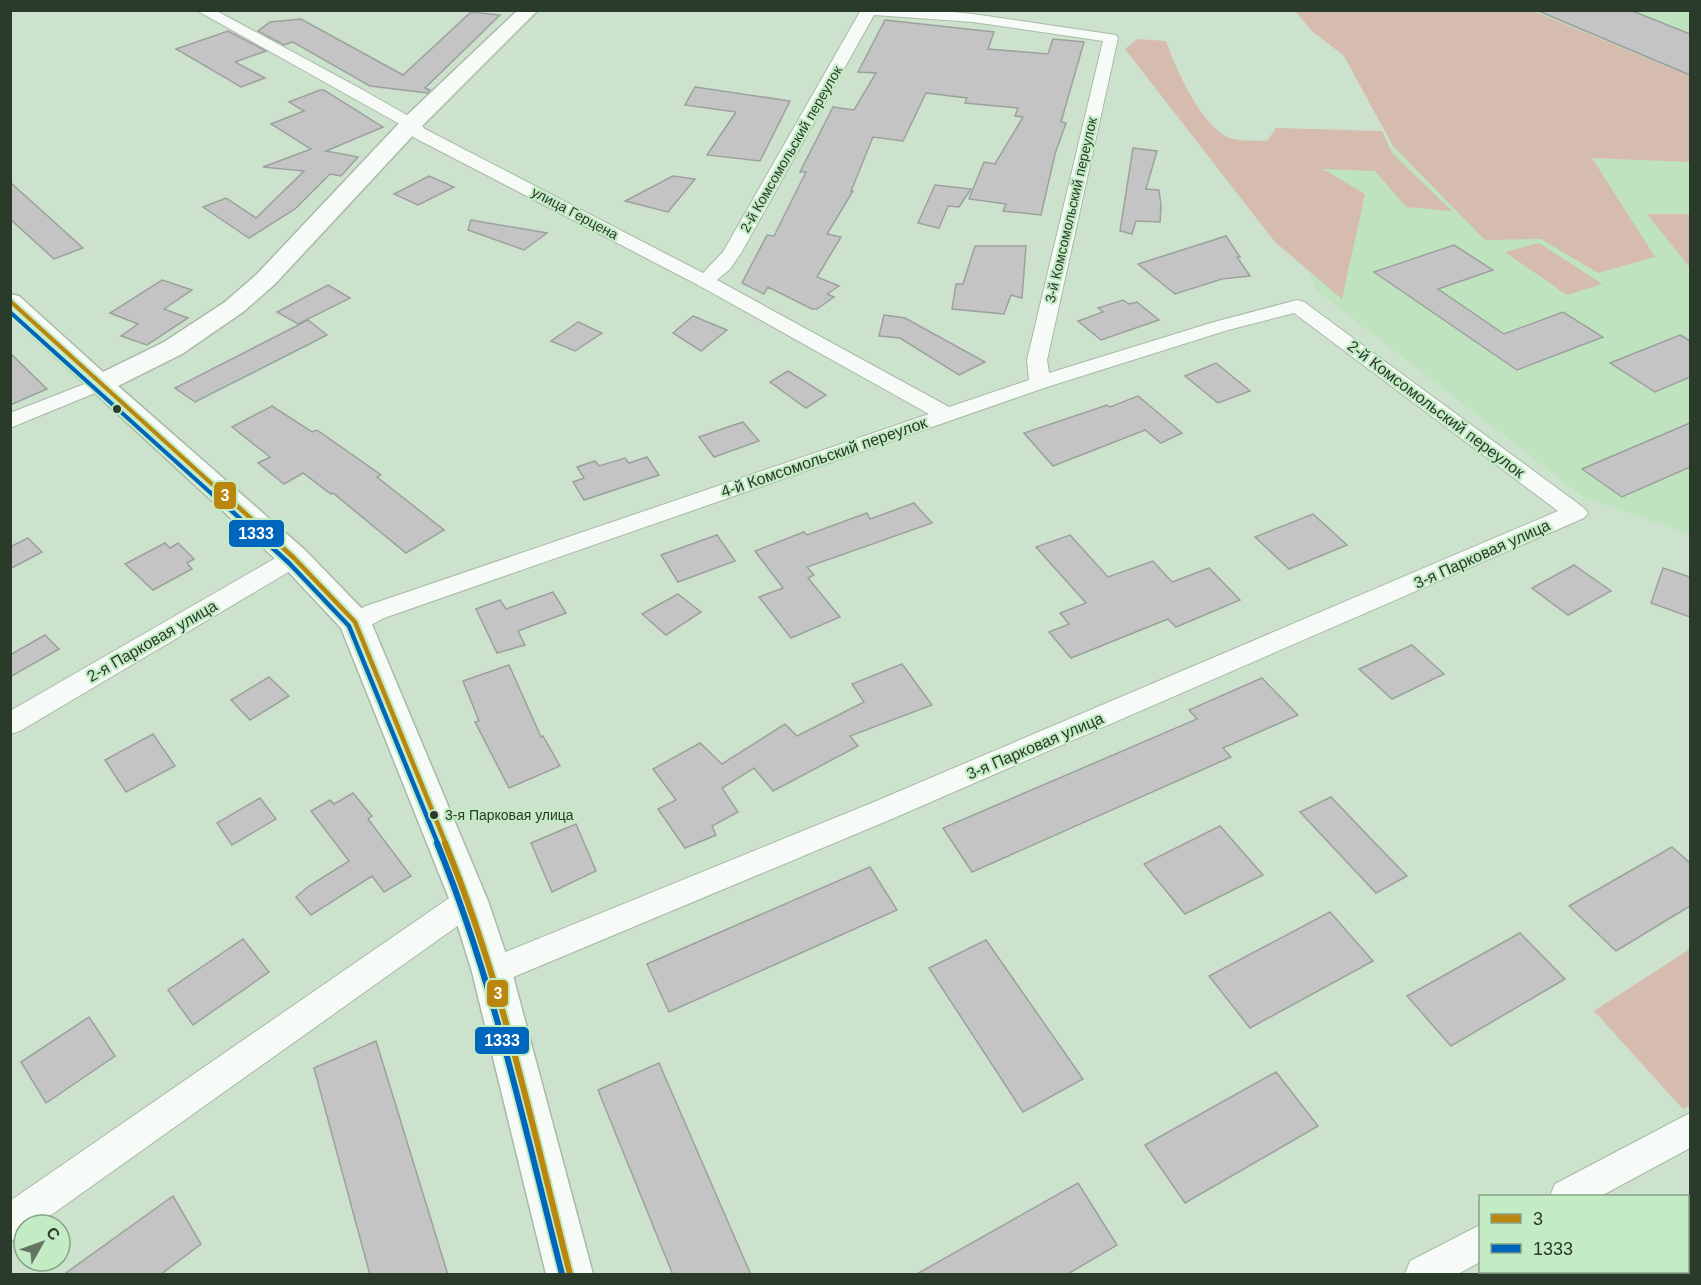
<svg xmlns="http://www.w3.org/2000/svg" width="1701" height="1285" viewBox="0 0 1701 1285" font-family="Helvetica,sans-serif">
	<rect width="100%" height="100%" fill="#cce2cc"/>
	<g fill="#bfe2bf">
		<path d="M1533,11H1690V76Z"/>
		<path d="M1267,141L1690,162V534L1585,498L1317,291Z"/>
	</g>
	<g fill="#d5bcaf">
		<path d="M1295,11H1533L1690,76V162L1592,158L1655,257L1598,273L1541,239L1485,240L1393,146L1344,56L1312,31Z"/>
		<path d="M1137,39L1166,41C1176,69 1198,119 1225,136C1235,142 1255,140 1267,141L1276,128L1382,131L1392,153L1452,211L1406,207L1375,171L1323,169L1365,194L1342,299L1275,242L1125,49Z"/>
		<path d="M1647,214H1690V268Z"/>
		<path d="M1539,243L1602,284L1567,295L1505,252Z"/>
		<path d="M1690,949V1105L1683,1109L1594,1011Z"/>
		<path d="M1690,1205V1274H1580L1584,1272H1688V1207Z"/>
	</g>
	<g fill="#c4c4c4" stroke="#9da19e" stroke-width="1.5">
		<path d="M1536,10H1630L1690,34V75Z"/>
		<path d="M471,12L500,15L425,88L430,90L427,93L370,86L293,42L284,45L258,31L270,22L301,19L403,75Z"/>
		<path d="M885,20L994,32L988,49L1048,54L1053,39L1084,42L1061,122L1066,123L1055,154L1041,215L1003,211L1006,204L969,199L984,162L995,164L1023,117L1015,116L1018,108L965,103L967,98L926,93L903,141L873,137L851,191H853L827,234L841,237L817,277L839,286L827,294L834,297L817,309H812L768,287L764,294L742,283L767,235L774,236L806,172H800L833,107L854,110L876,73L858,72Z"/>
		<path d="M228,31L266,51L235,62L265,78L241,87L176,49Z"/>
		<path d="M695,87L790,101L760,161L707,155L736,112L685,105Z"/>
		<path d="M320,90H324L383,127L326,151L358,157L341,176L330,174L295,209L249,238L203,207L226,198L256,218L304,171L263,167L311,149L271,124L304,111L289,102Z"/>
		<path d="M1133,148L1157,151L1146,189L1159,190L1161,205L1160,222L1136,221L1132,234L1120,231Z"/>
		<path d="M429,176L454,187L418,205L394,194Z"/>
		<path d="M673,176L695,179L668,212L625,201Z"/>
		<path d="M10,182L83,248L54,259L10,219Z"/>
		<path d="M935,185L971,189L959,207L948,206L939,228L918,223Z"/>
		<path d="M471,220L547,233L524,250L468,230Z"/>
		<path d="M1226,236L1240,257H1237L1250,276L1222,279L1175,294L1138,264Z"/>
		<path d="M1454,245L1493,270L1438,289L1504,334L1563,312L1603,337L1517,370L1374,272Z"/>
		<path d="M975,246H1026L1022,298L1011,295L1004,314L952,309L956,284H963Z"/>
		<path d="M162,280L192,290L164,309L188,318L147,345L121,336L138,324L110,313Z"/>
		<path d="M328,285L350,298L298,324L277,312Z"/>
		<path d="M1123,300L1129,304L1137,302L1159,320L1101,340L1078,321L1103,312L1098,308Z"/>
		<path d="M884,315L905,318L985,362L959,375L900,338L879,336Z"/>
		<path d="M693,316L727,330L701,351L673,333Z"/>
		<path d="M308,320L327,335L195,402L175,388Z"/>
		<path d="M578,322L602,333L575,351L551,341Z"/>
		<path d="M1680,335L1690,341V377L1655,392L1610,363Z"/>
		<path d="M10,353L47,389L10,405Z"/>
		<path d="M1216,363L1250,391L1218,403L1185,376Z"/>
		<path d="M788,371L826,395L806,408L770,382Z"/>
		<path d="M1138,396L1182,433L1161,443L1145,430L1053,466L1024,433L1107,405L1110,407Z"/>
		<path d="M272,406L312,432L317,430L381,475L377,477L444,530L406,553L333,493L331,494L303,473L284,484L258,463L270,457L232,427Z"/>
		<path d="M743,422L759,441L714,457L699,437Z"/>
		<path d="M1690,423V467L1622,497L1582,469Z"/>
		<path d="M647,457L659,475L584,500L573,482L584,478L577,467L595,461L599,466L625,458L629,463Z"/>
		<path d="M914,503L932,523L807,567L814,575L808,578L840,617L791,638L759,597L783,588L755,551L804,532L807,535L867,513L870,519Z"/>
		<path d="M1313,514L1347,545L1289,569L1255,537Z"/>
		<path d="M717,535L735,561L678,582L661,555Z"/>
		<path d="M1070,535L1108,577L1153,561L1172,582L1209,568L1240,600L1176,627L1168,619L1071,658L1049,632L1069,624L1060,613L1086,603L1036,547Z"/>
		<path d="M28,538L42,552L10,569V547Z"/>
		<path d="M165,543L170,548L178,543L194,559L187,563L192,569L153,590L125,564Z"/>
		<path d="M1574,565L1611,591L1568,615L1532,588Z"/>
		<path d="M1663,568L1690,577V617L1651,603Z"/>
		<path d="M553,592L566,613L518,631L525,645L497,653L476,609L500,600L506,609Z"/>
		<path d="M678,594L701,612L666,635L642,614Z"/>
		<path d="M45,635L59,649L10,677V655Z"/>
		<path d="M1412,645L1444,674L1392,699L1359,669Z"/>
		<path d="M902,664L932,705L850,736L858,746L773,791L754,768L722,788L738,812L712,826L716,835L685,848L658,809L676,800L653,769L700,743L722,764L785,724L797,736L864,702L852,684Z"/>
		<path d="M509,665L541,737L543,736L560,766L509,788L475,722L479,721L463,681Z"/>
		<path d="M269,677L289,696L250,720L231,700Z"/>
		<path d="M1262,678L1298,715L1223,748L1231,757L972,872L943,828L1197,719L1189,710Z"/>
		<path d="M153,734L175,766L126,792L105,760Z"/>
		<path d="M353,793L372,816L368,819L411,876L384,892L372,876L311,915L296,897L309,886L349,861L311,811L330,800L334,804Z"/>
		<path d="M1331,797L1375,843L1407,876L1376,893L1300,812Z"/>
		<path d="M260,798L276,819L232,845L217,823Z"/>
		<path d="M576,824L596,871L552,892L531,843Z"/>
		<path d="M1220,826L1263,875L1185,914L1144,864Z"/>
		<path d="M1672,847L1690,863V906L1616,951L1569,906Z"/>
		<path d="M870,867L897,910L669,1012L647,964Z"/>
		<path d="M1330,912L1373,961L1250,1028L1209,976Z"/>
		<path d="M1520,933L1565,979L1451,1046L1407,996Z"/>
		<path d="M243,939L269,972L193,1025L168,990Z"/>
		<path d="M986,940L1083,1079L1023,1112L929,968Z"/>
		<path d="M89,1017L115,1056L46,1103L21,1062Z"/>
		<path d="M376,1041L448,1275H370L314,1068Z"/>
		<path d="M659,1063L751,1275H673L598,1090Z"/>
		<path d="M1276,1072L1318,1126L1185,1203L1145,1145Z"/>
		<path d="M1078,1183L1117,1245L1066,1275H915Z"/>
		<path d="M173,1196L201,1244L160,1275H63Z"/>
	</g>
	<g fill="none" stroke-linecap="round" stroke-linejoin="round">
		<g stroke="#a8b9a8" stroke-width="2">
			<g id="minor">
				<path d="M196,10H215L363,90L417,121L425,129L703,273L723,252L861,10H933L973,14L1116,35L1118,38L1047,360L1049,373L1214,322L1297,300L1304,302L1584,508L1588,513L1584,518L894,818L492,986L481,982L476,972L481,962L874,802L1558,511L1294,313L1228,330L1047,387L384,618C371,625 360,633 346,628L342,622L346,616L366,606L929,414L698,285L413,137L405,127ZM874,15L973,22L1103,41L1027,360L1029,380L949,407L717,280L730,269L741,253Z"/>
				<path d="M100,378L107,380L111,384L107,388L10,428V413Z"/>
				<path d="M294,550L302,552L306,558L302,564L20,731L10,734V711L286,552Z"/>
				<path d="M469,888L480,892L484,901L480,910L37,1225H24V1235L10,1241V1201L458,892Z"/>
				<path d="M1690,1113V1148L1601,1196H1550L1555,1184Z"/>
				<path d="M1480,1225V1262L1458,1274H1405L1410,1261Z"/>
			</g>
		</g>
		<g stroke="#a8b9a8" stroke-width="3">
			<path id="tertiary" d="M518,10H538L419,129L275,284L243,312L182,354L118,386L305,550L367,614L371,622L488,901L512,972L593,1274H546L472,972L450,901L341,628L283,566L10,315V294L19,296L103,372L164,342L225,302L257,274L403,119Z"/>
		</g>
		<use href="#minor" fill="#f7fbf7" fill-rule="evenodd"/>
		<use href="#tertiary" fill="#f7fbf7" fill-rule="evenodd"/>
		<g stroke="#c3ebc4" stroke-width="8">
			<path id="bus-1-far2" d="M10,301L224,495"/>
		</g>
		<g stroke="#c3ebc4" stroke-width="9">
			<path id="bus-1-far1" d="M223,493L294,558L355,622L446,844"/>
		</g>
		<g stroke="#c3ebc4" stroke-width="10">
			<path id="bus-1" d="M445,843C502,981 533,1129 570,1274"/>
		</g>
		<g stroke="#c3ebc4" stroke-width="8">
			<path id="bus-2-far2" d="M10,312L213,495"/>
		</g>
		<g stroke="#c3ebc4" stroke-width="9">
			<path id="bus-2-far1" d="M212,493L289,563L349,626L438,844"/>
		</g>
		<g stroke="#c3ebc4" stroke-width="10">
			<path id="bus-2" d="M437,843C494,982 525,1129 562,1274"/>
		</g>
		<use href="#bus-1-far2" stroke="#ba860d" stroke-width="4"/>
		<use href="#bus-1-far1" stroke="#ba860d" stroke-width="4.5"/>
		<use href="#bus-1" stroke="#ba860d" stroke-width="6"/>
		<use href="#bus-2-far2" stroke="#0065bd" stroke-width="4"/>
		<use href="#bus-2-far1" stroke="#0065bd" stroke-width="4.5"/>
		<use href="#bus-2" stroke="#0065bd" stroke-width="6"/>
	</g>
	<g fill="#2a3a2b" stroke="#c3ebc4" stroke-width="2">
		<circle cx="117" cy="409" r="5"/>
		<circle cx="434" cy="815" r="5"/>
	</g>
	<g text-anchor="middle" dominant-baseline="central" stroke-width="4.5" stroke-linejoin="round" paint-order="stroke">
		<g font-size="14" fill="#2a3a2b" stroke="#c3ebc4">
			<text transform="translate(791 149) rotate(-60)">2-й Комсомольский переулок</text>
			<text transform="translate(1071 210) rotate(-77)">3-й Комсомольский переулок</text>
			<text transform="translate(575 213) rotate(28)">улица Герцена</text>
		</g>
		<g font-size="14" fill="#2a3a2b" stroke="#c3ebc4" text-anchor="start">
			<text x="445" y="815">3-я Парковая улица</text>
		</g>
		<g font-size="16" fill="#2a3a2b" stroke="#c3ebc4">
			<text transform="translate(1436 409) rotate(37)">2-й Комсомольский переулок</text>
			<text transform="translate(824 457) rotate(-19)">4-й Комсомольский переулок</text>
			<text transform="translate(1482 554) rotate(-24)">3-я Парковая улица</text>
			<text transform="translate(152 641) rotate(-30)">2-я Парковая улица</text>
			<text transform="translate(1035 746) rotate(-23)">3-я Парковая улица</text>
		</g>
	</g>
	<g stroke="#c3ebc4" stroke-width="2">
		<rect x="213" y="481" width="24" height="29" rx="6" fill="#ba860d"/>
		<rect x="228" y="519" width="57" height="29" rx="6" fill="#0065bd"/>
		<rect x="486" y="979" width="23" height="29" rx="6" fill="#ba860d"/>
		<rect x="474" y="1026" width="56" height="29" rx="6" fill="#0065bd"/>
	</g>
	<g font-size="16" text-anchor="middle" font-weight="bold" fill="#fff">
		<text x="225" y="501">3</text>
		<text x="256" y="539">1333</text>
		<text x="498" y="999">3</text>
		<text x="502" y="1046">1333</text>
	</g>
	<rect width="1701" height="1285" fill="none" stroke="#2a3a2b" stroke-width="24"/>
	<rect x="1479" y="1195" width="210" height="78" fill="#c3ebc4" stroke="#86a487" stroke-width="1.5"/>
	<rect x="1491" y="1214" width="30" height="9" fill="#ba860d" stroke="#86a487" stroke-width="1.5"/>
	<text x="1533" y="1225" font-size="18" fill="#2a3a2b">3</text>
	<rect x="1491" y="1244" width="30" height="9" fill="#0065bd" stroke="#86a487" stroke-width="1.5"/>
	<text x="1533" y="1255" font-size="18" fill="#2a3a2b">1333</text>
	<g transform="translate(42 1243) rotate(50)"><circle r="28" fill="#c3ebc4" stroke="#86a487" stroke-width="1.5"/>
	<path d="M0-4.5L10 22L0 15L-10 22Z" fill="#637563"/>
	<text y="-9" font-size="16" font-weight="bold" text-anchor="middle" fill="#2a3a2b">С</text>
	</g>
</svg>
